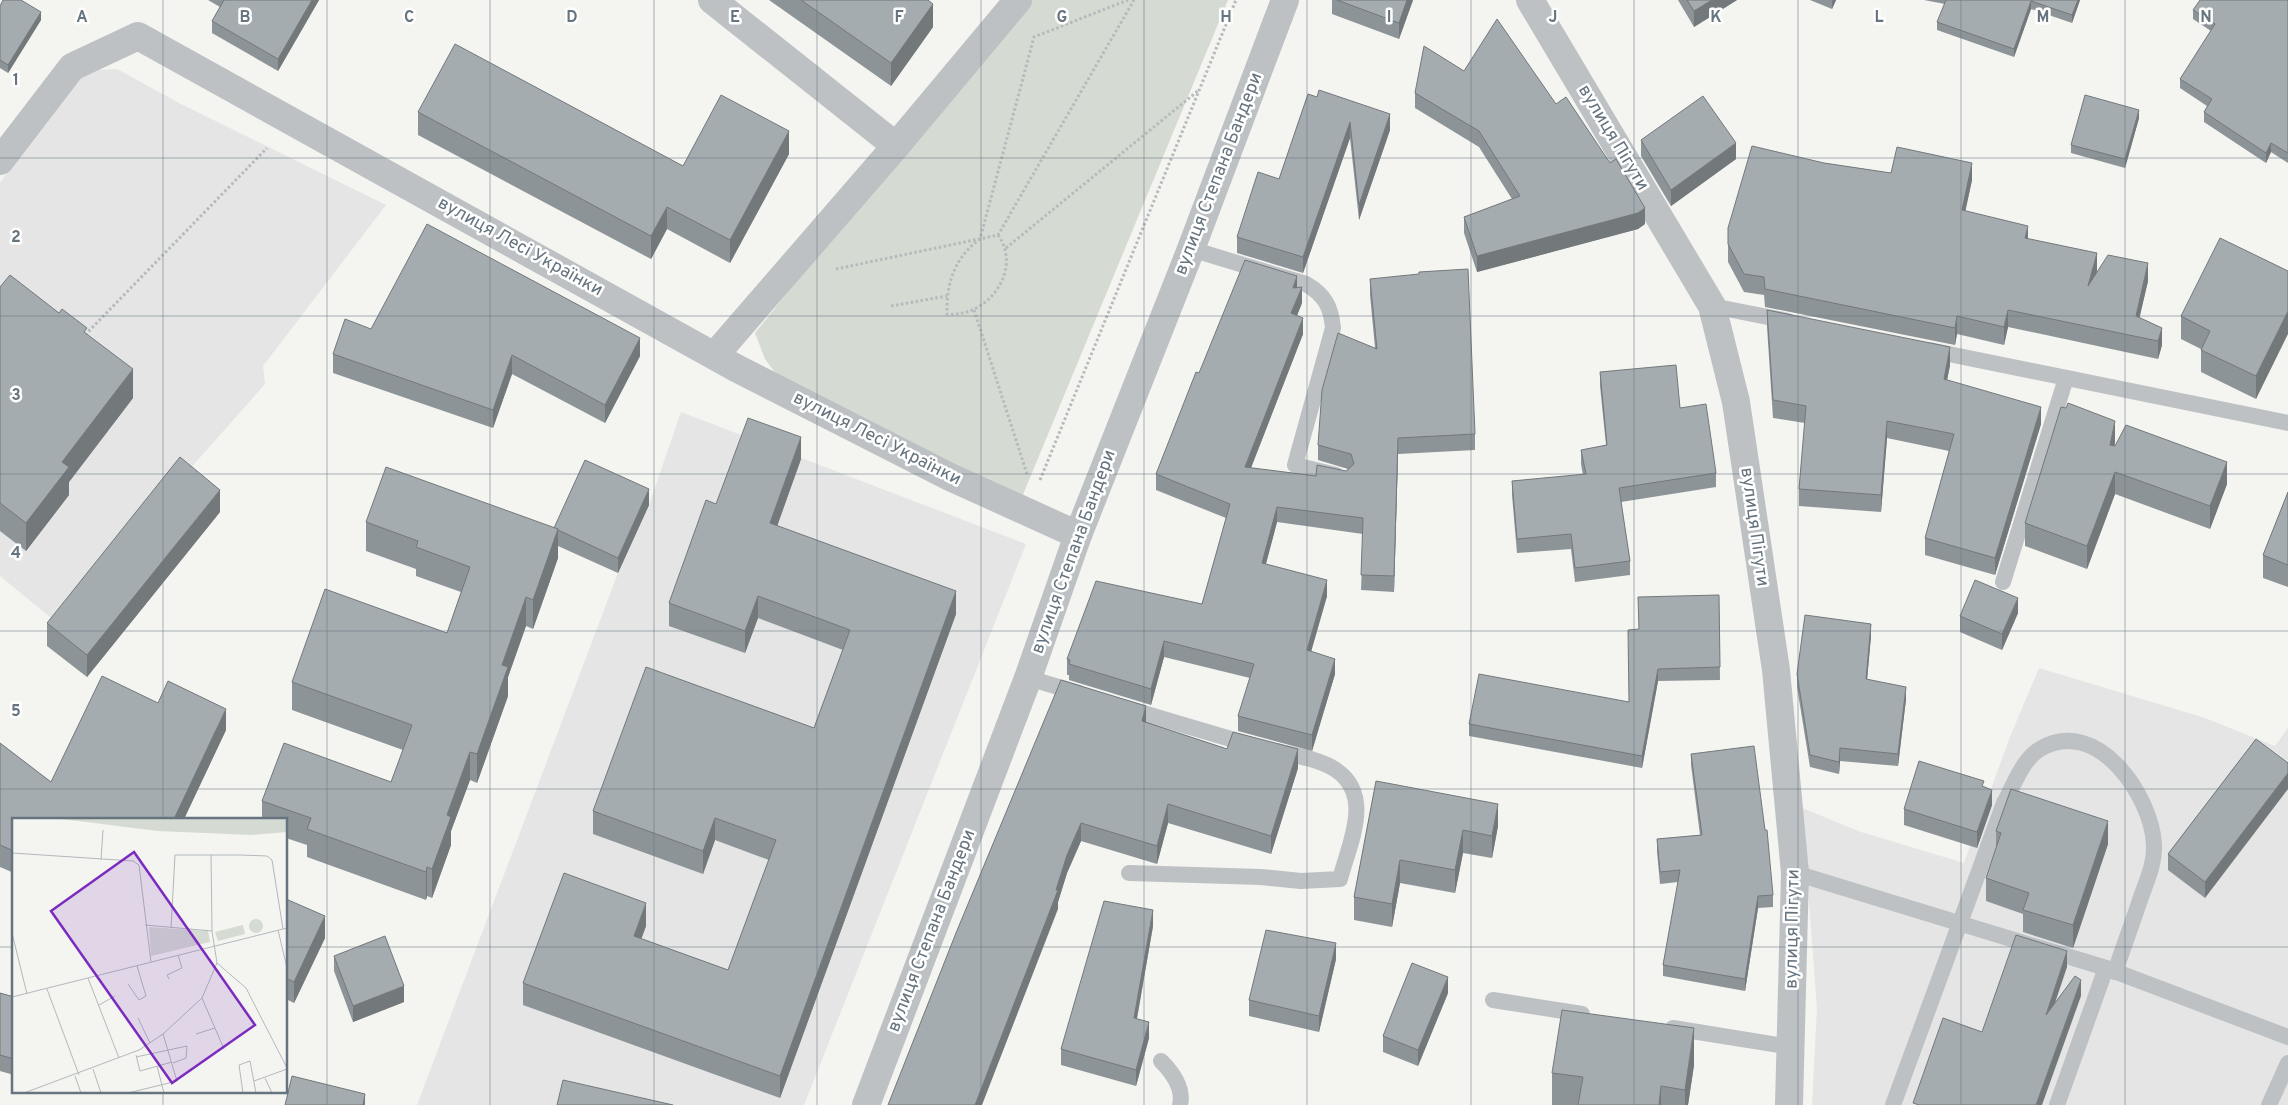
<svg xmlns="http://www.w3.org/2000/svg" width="2288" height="1105" viewBox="0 0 2288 1105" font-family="Overpass,sans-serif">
	<rect width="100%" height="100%" fill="#f4f4f0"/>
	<g fill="#e4e5e4">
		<path d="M117,69L179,103L386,205L263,366L265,384L180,480L62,627L0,576V183L79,71Z"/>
		<path d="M681,412L1026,544L804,1105H417L618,573L649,505Z"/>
		<path d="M2039,668L2205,718L2275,746L2288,728V1105H1812L1817,1009L1802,808L1861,832L1964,863L2010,737Z"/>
	</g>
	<path fill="#d5dad2" d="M1026,0H1228L1022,497L782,382L765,359L755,333L945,97Z"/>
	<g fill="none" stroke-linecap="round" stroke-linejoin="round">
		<g stroke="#b7babc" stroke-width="3" stroke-dasharray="2.5 2.5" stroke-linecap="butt">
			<path d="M998,235C1023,270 988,318 947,314C946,283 955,257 980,239L1034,37L1128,0"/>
			<path d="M1006,248L1199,90"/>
			<path d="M836,269L998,235L1134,0"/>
			<path d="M891,306L947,296"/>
			<path d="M974,310L1027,474"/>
			<path d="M85,335L267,148"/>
			<path d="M1040,480L1236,0"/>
		</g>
		<g stroke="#bdc1c4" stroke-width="16">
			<path d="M1191,249L1306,284C1325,295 1331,307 1333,328L1295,465L1336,475"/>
			<path d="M1712,306L1788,321"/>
			<path d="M1929,350L2288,423"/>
			<path d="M2003,582L2066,378"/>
			<path d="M1028,678L1079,693"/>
			<path d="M1126,708L1251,745"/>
			<path d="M1129,873L1261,877L1301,881L1340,879C1349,844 1374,796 1336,770C1320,759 1296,756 1277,751"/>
			<path d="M1795,873L2106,968L2288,1037"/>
			<path d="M1493,1000L1582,1014"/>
			<path d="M1673,1028L1791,1047"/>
			<path d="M1161,1061C1172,1072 1184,1088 1180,1105"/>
			<path d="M1893,1105L2004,803C2014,785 2022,760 2040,749C2097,715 2152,796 2154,845C2155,864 2146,882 2140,900C2132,924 2123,948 2115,972"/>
			<path d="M2057,1105L2106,968"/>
			<path d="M2269,1105L2288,1063"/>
		</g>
		<g stroke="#bdc1c4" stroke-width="28">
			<path d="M712,0L896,146"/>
			<path d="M1530,0L1712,306L1736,402L1776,670L1795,873L1789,1105"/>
			<path d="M0,161L72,67L138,36L736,368L950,477L1078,535"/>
			<path d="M715,355L896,146L1018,0"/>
		</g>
		<path stroke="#bdc1c4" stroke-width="28" d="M866,1105L1028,678L1078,535L1191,249L1285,0"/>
	</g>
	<g fill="#8d9497">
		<path d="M208,0H319L278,71L212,33V21L220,7Z"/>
		<path d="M769,0H928L933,27L891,86Z"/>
		<path d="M1332,0H1413L1399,39L1332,14Z"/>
		<path d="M1678,0H1737L1694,27Z"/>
		<path d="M1810,0H1836L1832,9Z"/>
		<path d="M1924,0H2080L2072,23L2031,9L2014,57L1937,30V22L1945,4Z"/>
		<path d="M2288,0V163L2271,152L2266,163L2204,122V112L2207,106L2180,88V79L2211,31L2193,19V10Z"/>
		<path d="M0,6L41,20L8,73L0,68Z"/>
		<path d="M1464,71L1556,104L1645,224L1638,229L1477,272L1464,233V217L1512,199L1479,147L1415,108V93Z"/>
		<path d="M1308,94L1390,130L1359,220L1350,138L1303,273L1237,253V237L1279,179Z"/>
		<path d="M418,112L683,166L789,154L730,263L667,229L651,259L418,135Z"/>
		<path d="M2139,118L2125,168L2071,153V145Z"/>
		<path d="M1641,140L1736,159L1671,206L1641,156Z"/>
		<path d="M1824,163L1891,173L1972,180L1965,211L2097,270V272L2148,281L2139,318L2162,345L2158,359L2008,327L2004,345L1957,334L1955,345L1765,307L1764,295L1744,292L1728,262V244Z"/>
		<path d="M2288,271L2256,399L2201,372V349L2181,339V316Z"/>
		<path d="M1370,279L1475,434V450L1398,454L1394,592L1361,590L1363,534L1277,522L1266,564L1327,596L1311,651L1335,674L1312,751L1238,731V716L1250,678L1164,657L1151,705L1069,680V675H1067V659L1202,604L1226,518L1156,490V474L1199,373L1302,303L1297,316L1303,334L1251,468L1316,476L1346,471L1348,469L1318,460V445L1375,348L1370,295Z"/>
		<path d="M0,287L87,334L133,398L69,482V495L26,551L0,531Z"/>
		<path d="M1767,310L1950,365L1947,380L2041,424L1995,575L1925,555V538L1949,451L1887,438L1881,512L1799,506V489L1805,423L1773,418L1767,327Z"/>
		<path d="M333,354L640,356L605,423L512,374L493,428L333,373Z"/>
		<path d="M1600,372L1680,408L1716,473V487L1621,502L1630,561V575L1575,582L1571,549L1517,553L1512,495V481L1583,475L1581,464V450L1606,445L1600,386Z"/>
		<path d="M2115,443L2114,446L2227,484L2210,529L2115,494L2087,569L2025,546V523Z"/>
		<path d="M801,459L777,526L956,614L780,1098L523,1005V983L646,926L641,939L728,970L769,860L715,840L703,874L593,834V811L814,728L843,650L758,618L745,653L669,626V603L716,504Z"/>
		<path d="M2288,492V587L2263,578V555Z"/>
		<path d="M649,505L618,573L558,546V558L533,629L526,626L508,677V696L477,783L470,780L451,831V845L432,898L427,896L426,900L307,857V845L286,838V819H262V801L391,782L403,750L292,710V682L447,633L461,592L416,576V569L366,551V522L554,528Z"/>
		<path d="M220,512L87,677L47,646V623Z"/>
		<path d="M1719,595L1720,680L1658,681L1642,768L1469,736V724L1629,702L1639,629Z"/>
		<path d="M2018,613L2002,650L1960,632V616Z"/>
		<path d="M1871,636L1867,680L1906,699L1898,766L1840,761L1839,774L1810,767L1797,687V674Z"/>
		<path d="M158,703L226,730L184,819H14V873L0,867V743L51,782Z"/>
		<path d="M1146,722L1227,749L1298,768L1271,854L1168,823L1157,864L1081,841L1067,873L1058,902V909L956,933Z"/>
		<path d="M2256,739L2205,898L2168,870V854Z"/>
		<path d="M1691,754L1773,895V907L1758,908L1745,991L1663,976V965L1678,882L1660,884L1657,851V839L1700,835L1691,765Z"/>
		<path d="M1376,781L1498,826L1492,858L1463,853L1455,893L1400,883L1392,927L1354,920V897Z"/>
		<path d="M1992,805L1977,848L1904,825V809Z"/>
		<path d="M1996,831L2108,844L2073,948L2023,932V914L1986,901V878L1996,849Z"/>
		<path d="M286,899L325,938L294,1003L286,999Z"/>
		<path d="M1153,926L1137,1019L1149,1038L1136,1086L1061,1065V1049Z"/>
		<path d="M334,956L404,1002L353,1022L334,971Z"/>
		<path d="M1336,959L1319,1032L1249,1016V1000Z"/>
		<path d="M0,993L14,997V1075L0,1071Z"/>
		<path d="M1448,993L1418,1066L1383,1052V1036Z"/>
		<path d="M1694,1065L1688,1105H1552V1073Z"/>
	</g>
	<g fill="#73787b">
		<path d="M312,0H319L278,71V59Z"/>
		<path d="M1407,0H1413L1399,39V23Z"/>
		<path d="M1712,0H1737L1694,27V11Z"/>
		<path d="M1833,0H1836L1832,9V1Z"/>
		<path d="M2078,0H2080L2072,23V15Z"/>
		<path d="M2031,1V9L2014,57V49Z"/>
		<path d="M933,4V27L891,86V63Z"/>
		<path d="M41,12V20L8,73V65Z"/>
		<path d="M2139,110V118L2125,168V159Z"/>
		<path d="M1390,114V130L1359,220V205Z"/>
		<path d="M1350,122V138L1303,273V257Z"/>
		<path d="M789,131V154L730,263V240Z"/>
		<path d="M1736,143V159L1671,206V190Z"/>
		<path d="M2271,143V152L2266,163V153Z"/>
		<path d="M1972,163V180L1962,227V210Z"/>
		<path d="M667,207V229L651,259V236Z"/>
		<path d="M1645,208V224L1638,229L1477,272V256Z"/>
		<path d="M2028,226V244L2025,238Z"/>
		<path d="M2097,253V270L2088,303V286Z"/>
		<path d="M2148,263V281L2136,333V316Z"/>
		<path d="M1297,276V292L1293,288Z"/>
		<path d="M1302,287V303L1291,329V313Z"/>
		<path d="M2008,310V327L2004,345V327Z"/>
		<path d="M2288,311V334L2256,399V376Z"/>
		<path d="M1957,316V334L1955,345V328Z"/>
		<path d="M1303,318V334L1245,483V467Z"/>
		<path d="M2162,328V345L2158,359V341Z"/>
		<path d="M640,338V356L605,423V405Z"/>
		<path d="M1950,347V365L1944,396V379Z"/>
		<path d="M512,355V374L493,428V410Z"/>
		<path d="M133,369V398L69,482V495L26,551V523L62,462Z"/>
		<path d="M2041,407V424L1995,575V558Z"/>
		<path d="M1887,421V438L1881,512V495Z"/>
		<path d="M2115,421V443L2110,467V445Z"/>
		<path d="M801,437V459L770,546V523Z"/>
		<path d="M1398,438V454L1394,592V576Z"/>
		<path d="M2227,462V484L2210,529V506Z"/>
		<path d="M2115,472V494L2087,569V546Z"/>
		<path d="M649,489V505L618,573V558Z"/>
		<path d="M220,490V512L87,677V655Z"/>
		<path d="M1277,507V522L1262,578V563Z"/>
		<path d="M558,529V558L533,629V600Z"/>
		<path d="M1327,580V596L1307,666V650Z"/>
		<path d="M956,591V614L780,1098V1076Z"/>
		<path d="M758,596V618L745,653V631Z"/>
		<path d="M526,597V626L508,677V696L477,783V754L502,665Z"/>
		<path d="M2018,598V613L2002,650V634Z"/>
		<path d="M1871,624V636L1866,691V679Z"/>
		<path d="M1164,641V657L1151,705V689Z"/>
		<path d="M1335,659V674L1312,751V735Z"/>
		<path d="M1658,669V681L1642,768V756Z"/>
		<path d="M1906,687V699L1898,766V754Z"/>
		<path d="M1146,706V724L1142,721Z"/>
		<path d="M226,709V730L184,819H174Z"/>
		<path d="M1840,748V761L1839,774V762Z"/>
		<path d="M1298,749V768L1271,854V836Z"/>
		<path d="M470,752V780L451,831V845L432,898V869L447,815Z"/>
		<path d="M2288,773V789L2205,898V882Z"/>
		<path d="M1992,790V805L1977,848V832Z"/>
		<path d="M1168,804V823L1157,864V846Z"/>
		<path d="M1498,804V826L1492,858V836Z"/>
		<path d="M715,818V840L703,874V851Z"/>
		<path d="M2108,821V844L2073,948V925Z"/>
		<path d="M1081,823V841L1067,873L1058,902V909L982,1105H975L1056,890L1067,855Z"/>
		<path d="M1463,830V853L1455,893V870Z"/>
		<path d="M1400,860V883L1392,927V904Z"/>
		<path d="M427,867V896L426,900V872Z"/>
		<path d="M1758,896V908L1745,991V979Z"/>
		<path d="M646,903V926L634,959V936Z"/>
		<path d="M1153,910V926L1134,1034V1018Z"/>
		<path d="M325,916V938L294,1003V982Z"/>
		<path d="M1336,943V959L1319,1032V1016Z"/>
		<path d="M2067,951V967L2046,1030V1015Z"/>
		<path d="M1448,977V993L1418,1066V1050Z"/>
		<path d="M2081,980V996L2042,1105H2036Z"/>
		<path d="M404,986V1002L353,1022V1006Z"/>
		<path d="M1149,1022V1038L1136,1086V1070Z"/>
		<path d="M1694,1028V1065L1688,1105H1685V1090Z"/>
		<path d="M1661,1086V1105H1659Z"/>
		<path d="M365,1094V1105H363Z"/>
	</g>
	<g fill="#a4acb0" stroke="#73787b">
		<path d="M3,0H21L41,12L8,65L0,60V6Z"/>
		<path d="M224,0H312L278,59L212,21Z"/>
		<path d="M801,0H928L933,4L891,63Z"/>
		<path d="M1337,0H1407L1399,23Z"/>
		<path d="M1687,0H1712L1694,11Z"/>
		<path d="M1946,0H2078L2072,15L2031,1L2014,49L1937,22Z"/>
		<path d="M2200,0H2288V153L2271,143L2266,153L2204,112L2212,99L2180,79L2215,24L2193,10Z"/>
		<path d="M1497,19L1556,104L1566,97L1610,163L1616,159L1645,208L1638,213L1477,256L1464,217L1520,196L1479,131L1415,93L1424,46L1464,71Z"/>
		<path d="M455,44L683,166L721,95L789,131L730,240L667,207L651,236L418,112Z"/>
		<path d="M1319,90L1390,114L1359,205L1350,122L1303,257L1237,237L1258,172L1279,179L1308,94L1317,97Z"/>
		<path d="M2085,95L2139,110L2125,159L2071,145Z"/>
		<path d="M1703,96L1736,143L1671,190L1641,140Z"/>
		<path d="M1752,146L1824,163L1891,173L1897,147L1972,163L1962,210L2028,226L2025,238L2097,253L2088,286L2108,255L2148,263L2136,316L2162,328L2158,341L2008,310L2004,327L1957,316L1955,328L1765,289L1764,277L1744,274L1728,244V228Z"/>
		<path d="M427,224L640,338L605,405L512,355L493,410L333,354L345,319L371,329Z"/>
		<path d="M2220,238L2288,271V311L2256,376L2201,350L2210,331L2181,316Z"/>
		<path d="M1245,260L1297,276L1293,288L1302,287L1291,313L1303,318L1245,467L1316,476L1317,465L1346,471L1354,464L1351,454L1318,445L1322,390L1338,333L1377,349L1370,279L1419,274V272L1468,269L1475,434L1398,438L1394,576L1361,575L1363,518L1277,507L1262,563L1327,580L1307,650L1335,659L1312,735L1238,716L1254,664L1164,641L1151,689L1069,664L1070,660L1067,659L1096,581L1202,604L1230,504L1156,474L1196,372L1199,373Z"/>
		<path d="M10,275L59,313L62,309L87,328L84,332L133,369L62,462L69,467L26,523L0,503V287Z"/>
		<path d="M1767,310L1950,347L1944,379L2041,407L1995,558L1925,538L1954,434L1887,421L1881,495L1799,489L1806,406L1773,400Z"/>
		<path d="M1676,365L1680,408L1706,404L1716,473L1619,488L1630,561L1575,568L1571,534L1517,539L1512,481L1586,474L1581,450L1607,445L1600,372Z"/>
		<path d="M2068,403L2115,421L2110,445L2115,446L2126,425L2227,462L2210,506L2115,472L2087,546L2025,523L2061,407L2066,408Z"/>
		<path d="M748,418L801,437L770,523L956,591L780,1076L523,983L564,873L646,903L634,936L728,970L776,840L715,818L703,851L593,811L646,667L814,728L850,630L758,596L745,631L669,603L706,500L716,504Z"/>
		<path d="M180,457L220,490L87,655L47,623Z"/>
		<path d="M585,460L649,489L618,558L558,530V529L554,528Z"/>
		<path d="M386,467L558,529L533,600L526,597L502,665L508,667L477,754L470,752L447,815L451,817L432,869L427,867L426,872L307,829L311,818L262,801L284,743L391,782L412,725L292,682L325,589L447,633L470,567L416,547L418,541L366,522Z"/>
		<path d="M2288,492V565L2263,555Z"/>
		<path d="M1975,580L2018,598L2002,634L1960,616Z"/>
		<path d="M1719,595L1720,667L1658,669L1642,756L1469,724L1479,674L1629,702L1628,630L1639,629L1638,597Z"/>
		<path d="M1805,615L1871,624L1866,679L1906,687L1898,754L1840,748L1839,762L1810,755L1797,674Z"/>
		<path d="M102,676L158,703L168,681L226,709L174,819H14V851L0,845V743L51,782Z"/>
		<path d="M1061,680L1146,706L1142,721L1227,749L1233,732L1298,749L1271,836L1168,804L1157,846L1081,823L1067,855L1056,890H1058L975,1105H888L956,933Z"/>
		<path d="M2256,739L2288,763V773L2205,882L2168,854Z"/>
		<path d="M1754,746L1765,830H1767L1773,895L1758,896L1745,979L1663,965L1680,870L1660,872L1657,839L1702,835L1691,754Z"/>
		<path d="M1919,761L1984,781L1982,786L1992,790L1977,832L1904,809Z"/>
		<path d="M1376,781L1498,804L1492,836L1463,830L1455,870L1400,860L1392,904L1354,897Z"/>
		<path d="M2011,789L2108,821L2073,925L2023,910L2029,893L1986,878L2001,833L1996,831Z"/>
		<path d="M286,899L325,916L294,982L286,978Z"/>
		<path d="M1104,901L1153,910L1134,1018L1149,1022L1136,1070L1061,1049Z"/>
		<path d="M1266,930L1336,943L1319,1016L1249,1000Z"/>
		<path d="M2016,935L2067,951L2046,1015L2075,976L2081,980L2036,1105H1919L1913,1103L1943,1018L1982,1032Z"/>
		<path d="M385,936L404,986L353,1006L334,956Z"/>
		<path d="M1412,963L1448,977L1418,1050L1383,1036Z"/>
		<path d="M0,993L14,997V1059L0,1055Z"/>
		<path d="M1562,1010L1694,1028L1685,1090L1661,1086L1659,1105H1578L1583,1077L1552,1073Z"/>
		<path d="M292,1076L365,1094L363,1105H285Z"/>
		<path d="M563,1080L673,1105H557Z"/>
	</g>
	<path fill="none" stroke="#66747f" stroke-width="1" stroke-opacity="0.55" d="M163,0V819M327,0V1105M490,0V1105M654,0V1105M817,0V1105M981,0V1105M1144,0V1105M1307,0V1105M1471,0V1105M1634,0V1105M1798,0V1105M1961,0V1105M2125,0V1105M0,158H2288M0,316H2288M0,474H2288M0,631H2288M0,789H2288M0,947H14M286,947H2288M163,1091V1105"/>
	<g text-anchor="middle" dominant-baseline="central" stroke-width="5" stroke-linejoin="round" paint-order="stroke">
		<g font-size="18" fill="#66747f" stroke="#fff">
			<text transform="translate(1613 138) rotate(59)">вулиця Пігути</text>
			<text transform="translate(1219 174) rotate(-69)">вулиця Степана Бандери</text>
			<text transform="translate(520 247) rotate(29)">вулиця Лесі Українки</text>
			<text transform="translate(877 439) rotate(27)">вулиця Лесі Українки</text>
			<text transform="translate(1754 527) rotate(82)">вулиця Пігути</text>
			<text transform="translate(1074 552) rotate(-70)">вулиця Степана Бандери</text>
			<text transform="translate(1793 929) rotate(-89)">вулиця Пігути</text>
			<text transform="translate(932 931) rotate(-69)">вулиця Степана Бандери</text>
		</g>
	</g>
	<g transform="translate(12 818)">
		<rect width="275" height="275" fill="#f4f4f0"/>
		<path d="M42,0H275V14L239,17L146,13ZM237 108a7 7 0 1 1 14 0a7 7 0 1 1-14 0ZM231,107L233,116L206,123L203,114ZM137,109L196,113L198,124L139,138Z" fill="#d5dad2"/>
		<path fill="none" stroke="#b2b9bc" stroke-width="1" d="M0,35L121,43L127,47L139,144M89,42L91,12M133,107L200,113M159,110L163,37H228L255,38L260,42L271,111M266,112L275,150M0,115L15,176M205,145L234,170L275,250M76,160L107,240M157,161L155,157L170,150L166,137M116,166L127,182L134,178L125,148M35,171L67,257M0,179L275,110M190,180L212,231M87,187L103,178M126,200L138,225M184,216L203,210M124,237L128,253L160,244M124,239L175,228L174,240L161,245M145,248L152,275M81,251L89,275M63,258L69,275M253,260L260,275M242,263L275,251M12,275L127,232L151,216L190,180L205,145L200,113L199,37M116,275L165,263L151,216M231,275L227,247L238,243L244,275"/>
		<path fill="#7b2cbf" fill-opacity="0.15" stroke="#7b2cbf" stroke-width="2.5" d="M122,34L243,207L160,265L39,93Z"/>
		<rect width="275" height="275" fill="none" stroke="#66747f" stroke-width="2.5"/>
	</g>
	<g font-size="16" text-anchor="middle" font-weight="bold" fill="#66747f" stroke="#fff" stroke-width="5" stroke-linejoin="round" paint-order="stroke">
		<text x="82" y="22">A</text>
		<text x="245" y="22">B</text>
		<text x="409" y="22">C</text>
		<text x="572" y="22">D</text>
		<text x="735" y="22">E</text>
		<text x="899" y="22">F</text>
		<text x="1062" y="22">G</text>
		<text x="1226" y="22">H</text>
		<text x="1389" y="22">I</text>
		<text x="1553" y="22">J</text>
		<text x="1716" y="22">K</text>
		<text x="1879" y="22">L</text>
		<text x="2043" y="22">M</text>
		<text x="2206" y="22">N</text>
		<text x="16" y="85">1</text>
		<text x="16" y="242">2</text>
		<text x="16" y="400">3</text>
		<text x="16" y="558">4</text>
		<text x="16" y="716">5</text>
	</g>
</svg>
